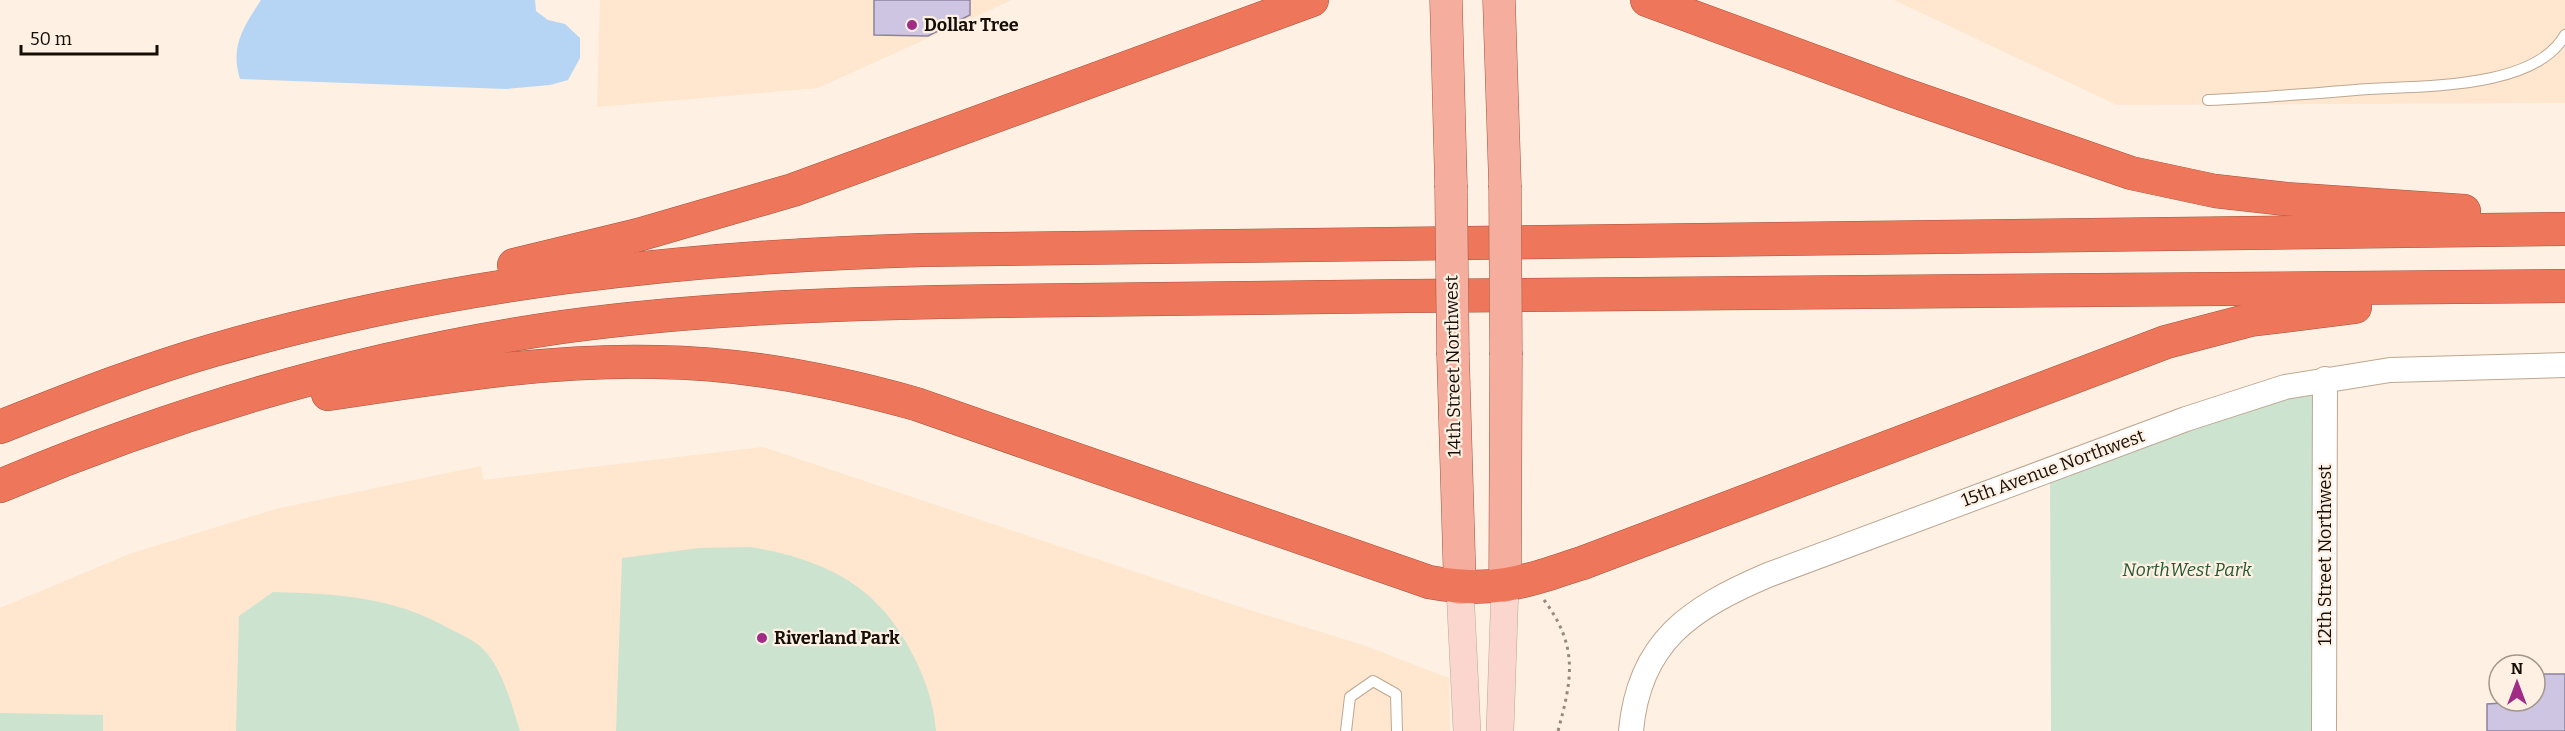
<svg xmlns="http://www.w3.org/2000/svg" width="2565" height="731" viewBox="0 0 2565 731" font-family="Bitter,serif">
	<rect width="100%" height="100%" fill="#fef0e2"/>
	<g fill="#fee6cf">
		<path d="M600,0H1012L818,88L597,107Z"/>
		<path d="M1894,0H2565V103L2117,105Z"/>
		<path d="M763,447L1240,607L1363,645L1449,678L1450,731H0V608L132,553L276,509L481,466L483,480Z"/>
	</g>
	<g fill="#cbe3cf">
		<path d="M2325,379L2324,731H2051L2050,469Z"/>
		<path d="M751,547C829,561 881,587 916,661C927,684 934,706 936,731H616L622,558L700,548Z"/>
		<path d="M273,592C337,594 392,596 450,629C462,635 476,641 485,651C503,671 512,706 520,731H236L239,616Z"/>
		<path d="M0,713L103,715V731H0Z"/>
	</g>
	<path fill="#b6d4f3" d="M261,0H535L536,11L548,20L565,24L580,38V58L568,80L550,85L506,89L240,79C230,46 243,28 261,0Z"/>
	<g fill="#cec5e2" stroke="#8b839e" stroke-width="1.5">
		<path d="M874,0H970V15L928,36L874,35Z"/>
		<path d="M2535,674H2565V731H2487V704L2535,701Z"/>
	</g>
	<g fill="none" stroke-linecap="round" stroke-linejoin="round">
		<g stroke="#bda790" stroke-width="12">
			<g id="service">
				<path d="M2208,100C2258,98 2306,94 2355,90C2412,85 2533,92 2565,35"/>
				<path d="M1346,731L1350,697L1373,681L1396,694L1397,731"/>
			</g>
		</g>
		<g stroke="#bda790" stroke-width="26">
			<g id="tertiary">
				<path d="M1631,731C1639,641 1691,608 1768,575L2186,419L2285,387L2390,370L2565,365"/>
				<path d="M2324,731L2325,379"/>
			</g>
		</g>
		<g stroke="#bda790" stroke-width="28">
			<g id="secondary">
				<path d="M1460,588L1467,731"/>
				<path d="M1500,731L1505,586"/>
			</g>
		</g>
		<g stroke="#a2523d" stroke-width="33">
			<g id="primary">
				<path d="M1446,0L1451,185"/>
				<path d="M1499,0L1505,185"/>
				<path d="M1453,355L1460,588"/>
				<path d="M1505,586L1506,355"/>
			</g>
		</g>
		<g stroke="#a2523d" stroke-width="34">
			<g id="motorway">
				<path d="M1647,0L1900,93L2131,173L2215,191L2286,199L2464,211"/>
				<path d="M514,265L638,235L793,190L1312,0"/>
				<path d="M328,394C437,378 547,359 657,362C745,363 831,380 916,404L1429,582C1494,594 1525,582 1585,562L2166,342L2250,320L2355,307"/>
				<path d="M0,427C71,399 141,371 214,350C445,283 682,257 922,250L2565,229"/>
				<path d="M0,486C180,410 369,355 562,327C709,307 856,303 1003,301C1138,299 1272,298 1407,296C1793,292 2179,289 2565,286"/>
			</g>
		</g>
		<path stroke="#94897d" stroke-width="3" stroke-dasharray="3 4.5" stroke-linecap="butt" d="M1544,600C1579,647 1572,679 1558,731"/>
		<use href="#service" stroke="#fff" stroke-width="10"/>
		<use href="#tertiary" stroke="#fff" stroke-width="24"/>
		<use href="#secondary" stroke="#fad6ce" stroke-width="27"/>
		<use href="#primary" stroke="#f5ad9d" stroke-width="32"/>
		<use href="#motorway" stroke="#ee775b" stroke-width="33"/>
		<g stroke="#a2523d" stroke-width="33" stroke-linecap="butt">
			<g id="primary-bridge">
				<path d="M1451,185L1453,355"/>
				<path d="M1505,185L1506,355"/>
			</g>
		</g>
		<use href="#primary-bridge" stroke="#f5ad9d" stroke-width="32"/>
	</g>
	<g fill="#a02c86" stroke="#fef0e2" stroke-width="2">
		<circle cx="912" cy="25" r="6"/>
		<circle cx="762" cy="638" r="6"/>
	</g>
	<g text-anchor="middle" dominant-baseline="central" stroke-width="4.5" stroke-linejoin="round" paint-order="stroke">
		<g font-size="18" font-weight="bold" fill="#150e06" stroke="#fef0e2" text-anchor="start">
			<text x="924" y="25">Dollar Tree</text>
			<text x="774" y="638">Riverland Park</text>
		</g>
		<g font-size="18" fill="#150e06" stroke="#fef0e2">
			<text transform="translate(1453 366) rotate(-91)">14th Street Northwest</text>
			<text transform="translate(2053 468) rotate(-20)">15th Avenue Northwest</text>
			<text transform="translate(2325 555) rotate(-90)">12th Street Northwest</text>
		</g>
		<g font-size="18" font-style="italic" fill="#245731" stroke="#fef0e2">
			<text x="2187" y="570">NorthWest Park</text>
		</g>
	</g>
	<g transform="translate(2517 683)"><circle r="28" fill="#fef0e2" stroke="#a1968a" stroke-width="1.5"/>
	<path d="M0-4.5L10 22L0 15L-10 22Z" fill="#a02c86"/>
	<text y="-9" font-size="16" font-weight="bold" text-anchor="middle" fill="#150e06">N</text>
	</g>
	<path d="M21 45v9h136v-9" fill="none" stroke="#150e06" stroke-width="3"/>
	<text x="30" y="45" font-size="18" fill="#150e06" stroke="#fef0e2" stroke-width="4.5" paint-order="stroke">50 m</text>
</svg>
